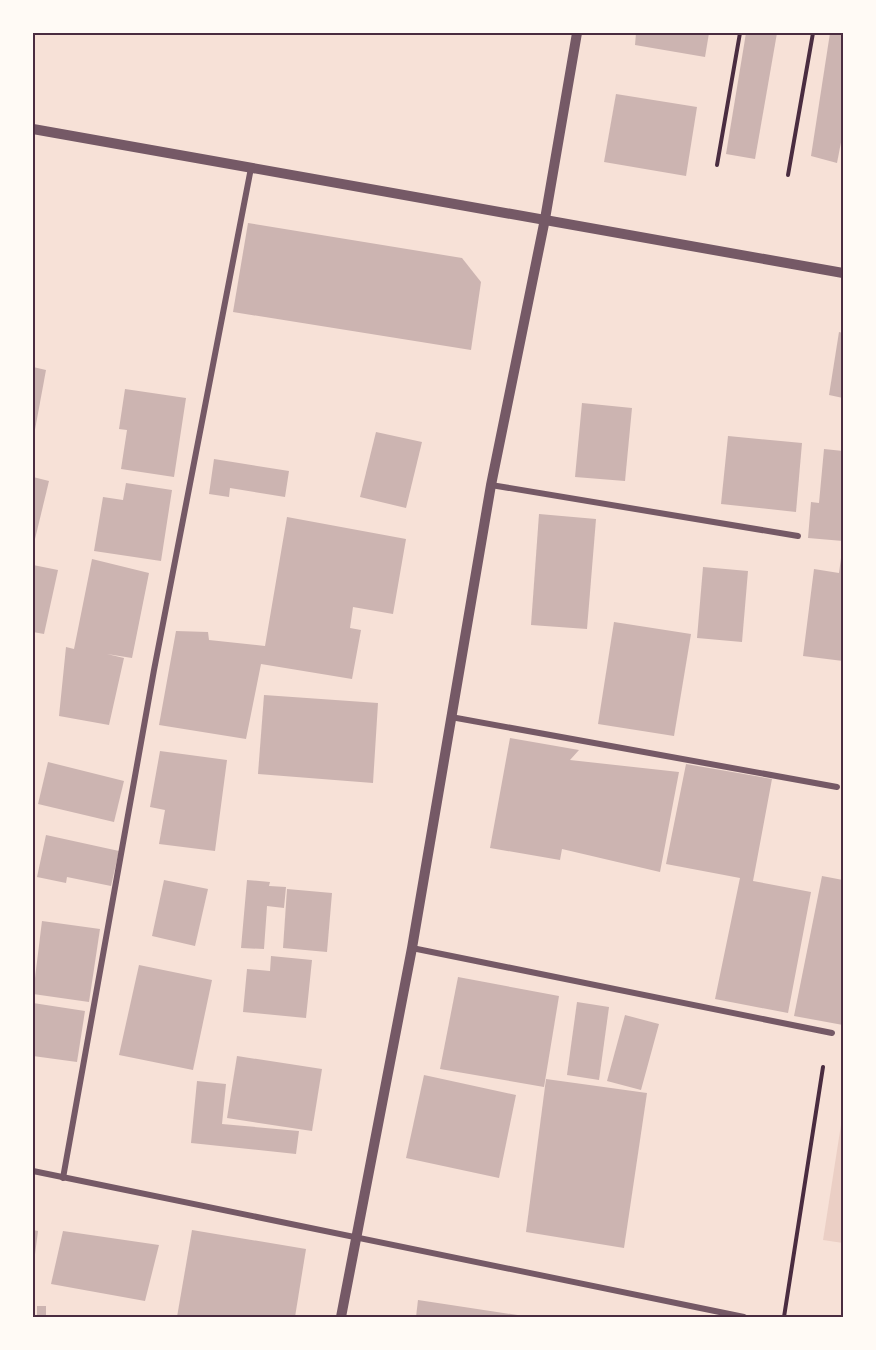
<svg xmlns="http://www.w3.org/2000/svg" width="876" height="1350" viewBox="0 0 876 1350" font-family="Roboto,sans-serif">
	<rect width="100%" height="100%" fill="#f7e1d7"/>
	<path fill="#ebcfc5" d="M843,1112V1243L823,1240Z"/>
	<g fill="#ccb4b1">
		<path d="M636,33H709L705,57L635,45Z"/>
		<path d="M746,33H777L755,159L726,154Z"/>
		<path d="M830,33H843V132L837,163L811,156Z"/>
		<path d="M616,94L697,107L686,176L604,162Z"/>
		<path d="M248,223L462,258L481,282L471,350L233,312Z"/>
		<path d="M839,332L843,333V398L829,395Z"/>
		<path d="M33,367L46,370L34,435H33Z"/>
		<path d="M125,389L186,398L174,477L121,469L127,430L119,429Z"/>
		<path d="M582,403L632,408L625,481L575,477Z"/>
		<path d="M376,432L422,442L406,508L360,497Z"/>
		<path d="M728,436L802,443L796,512L721,504Z"/>
		<path d="M824,449L843,451V541L808,538L811,502L819,503Z"/>
		<path d="M214,459L289,471L285,497L230,488L229,497L209,494Z"/>
		<path d="M33,477L49,481L35,539H33Z"/>
		<path d="M126,483L172,490L161,561L94,551L103,497L123,500Z"/>
		<path d="M539,514L596,519L587,629L531,625Z"/>
		<path d="M287,517L406,539L393,614L353,607L350,628L361,630L352,679L261,664L246,739L159,725L176,631L208,632L209,640L265,646Z"/>
		<path d="M841,558H843V661L803,656L814,569L839,573Z"/>
		<path d="M92,559L149,573L132,658L107,654L124,658L109,725L59,716L66,647L74,649Z"/>
		<path d="M33,565L58,570L44,634L33,632Z"/>
		<path d="M703,567L748,571L742,642L697,638Z"/>
		<path d="M614,622L691,634L674,736L598,724Z"/>
		<path d="M264,695L378,703L373,783L258,774Z"/>
		<path d="M510,738L579,750L570,760L679,772L660,872L562,849L560,860L490,848Z"/>
		<path d="M160,751L227,760L215,851L159,844L165,810L150,807Z"/>
		<path d="M48,762L124,781L114,822L38,804Z"/>
		<path d="M686,764L772,779L753,881L811,892L788,1013L715,999L740,878L666,864Z"/>
		<path d="M46,835L119,851L111,886L67,877L66,883L37,877Z"/>
		<path d="M822,876L843,880V1025L794,1016Z"/>
		<path d="M164,880L208,889L195,946L152,936Z"/>
		<path d="M247,880L270,882L269,886L286,887L284,908L267,906L264,949L241,948Z"/>
		<path d="M287,889L332,893L327,952L283,948Z"/>
		<path d="M42,921L100,929L89,1002L33,994Z"/>
		<path d="M271,956L312,960L306,1018L243,1012L247,969L270,971Z"/>
		<path d="M139,965L212,980L193,1070L119,1055Z"/>
		<path d="M458,977L559,996L544,1087L440,1069Z"/>
		<path d="M577,1002L609,1007L599,1080L567,1075Z"/>
		<path d="M33,1003L85,1011L77,1062L33,1056Z"/>
		<path d="M625,1015L659,1024L641,1090L607,1081Z"/>
		<path d="M237,1056L322,1069L312,1131L227,1118Z"/>
		<path d="M424,1075L516,1095L499,1178L406,1158Z"/>
		<path d="M546,1079L647,1093L624,1248L526,1232Z"/>
		<path d="M197,1081L226,1084L222,1124L299,1131L296,1154L191,1143Z"/>
		<path d="M33,1230L38,1231L34,1262H33Z"/>
		<path d="M192,1230L306,1249L295,1317H177Z"/>
		<path d="M63,1231L159,1245L145,1301L51,1284Z"/>
		<path d="M418,1300L524,1316V1317H416Z"/>
		<rect x="37" y="1306" width="9" height="11"/>
	</g>
	<g fill="none" stroke-linecap="round" stroke-linejoin="round">
		<g stroke="#4a2c40" stroke-width="4">
			<path d="M717,165L740,33"/>
			<path d="M788,175L813,33"/>
			<path d="M784,1317L823,1067"/>
		</g>
		<g stroke="#755966" stroke-width="6">
			<path d="M491,485L798,536"/>
			<path d="M451,717L837,787"/>
			<path d="M412,948L832,1033"/>
			<path d="M33,1171L744,1317"/>
			<path d="M63,1178L154,670L251,168"/>
		</g>
		<g stroke="#755966" stroke-width="10">
			<path d="M33,129L843,273"/>
			<path d="M341,1317L412,948L491,485L545,219L577,33"/>
		</g>
	</g>
	<rect width="876" height="1350" fill="none" stroke="#fffaf5" stroke-width="69"/>
	<rect x="34" y="34" width="808" height="1282" fill="none" stroke="#4a2c40" stroke-width="2"/>
</svg>
